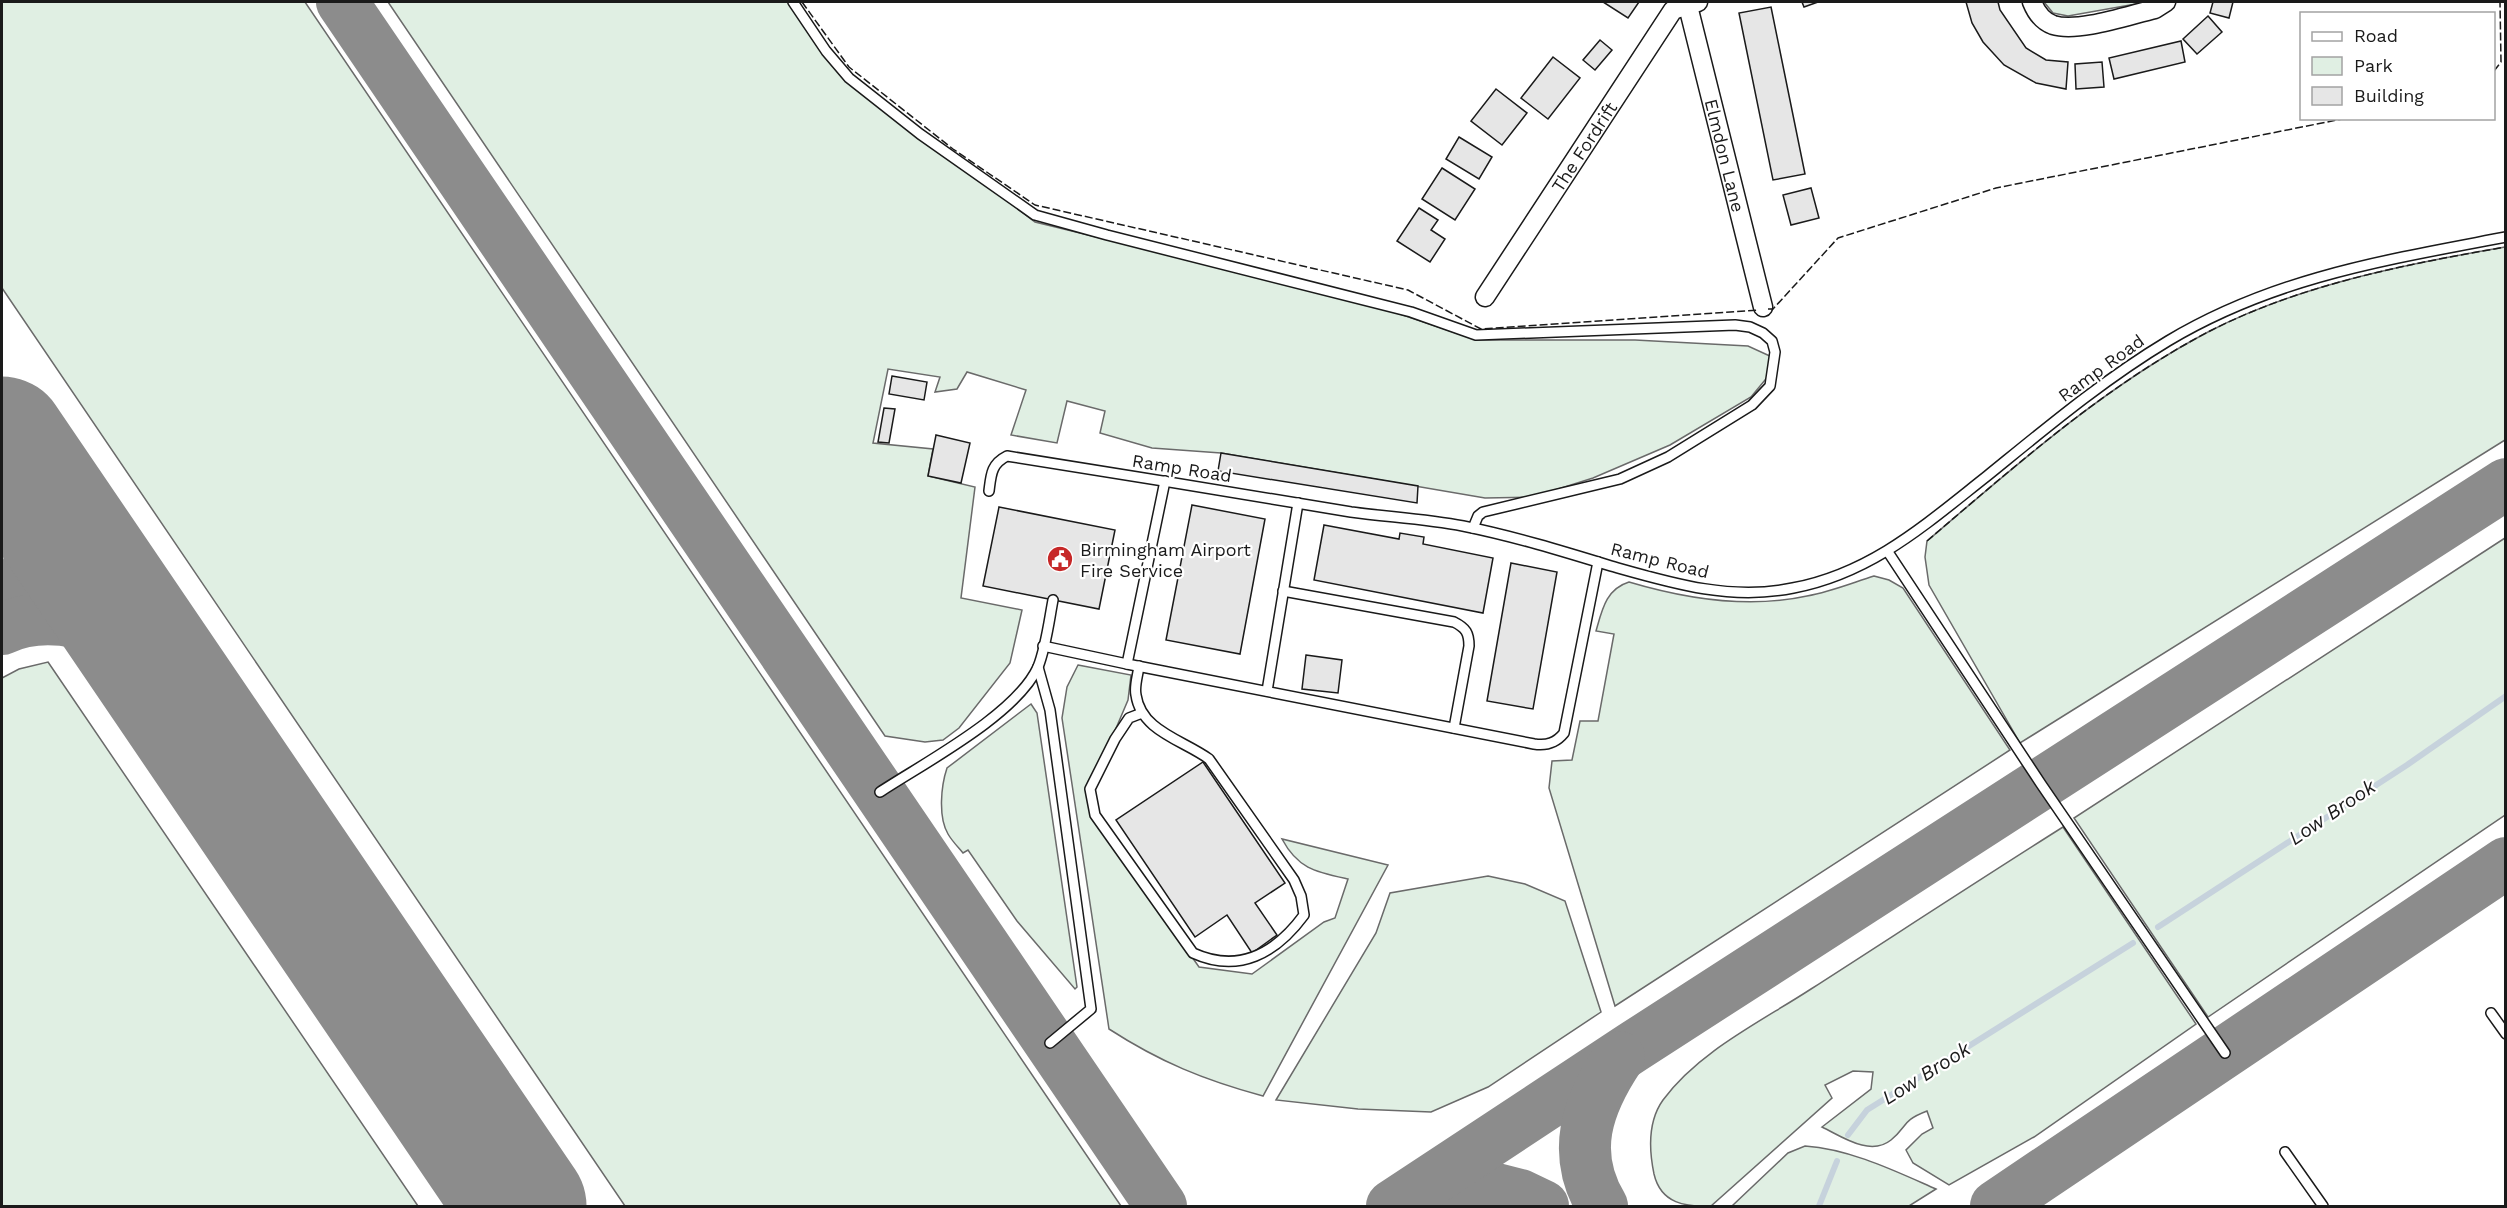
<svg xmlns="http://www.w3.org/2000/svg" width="2507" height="1208" viewBox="0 0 2507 1208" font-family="'Work Sans',sans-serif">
	<rect width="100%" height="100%" fill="#fff"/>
	<g fill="#e0efe3" stroke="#6a6a6a" stroke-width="1.5">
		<path d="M2,2H305L1121,1206H625L2,288Z"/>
		<path d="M388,2H788L845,78L1035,222L1367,303L1477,340H1635L1748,346L1772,357L1770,374L1751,397L1670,445L1593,478L1533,497L1485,498L1221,453L1152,448L1100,433L1105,411L1067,401L1057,443L1011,435L1026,390L967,372L957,389L935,392L940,377L888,369L873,443L933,449L928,476L975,487L961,598L1022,610L1010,663L959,728L943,740L925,742L885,736Z"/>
		<path d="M2044,2H2147L2068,16L2053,13Z"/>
		<path d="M2505,247V440L2020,743L1929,585L1925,557L1927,541C2015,466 2105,386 2208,332C2299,285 2406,264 2505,247Z"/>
		<path d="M2505,538V815L2208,1017L2074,818Z"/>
		<path d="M1874,576L1889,580L1903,588L2010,750L1615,1006L1549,788L1552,761L1572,760L1580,721H1598L1614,634L1596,631C1602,610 1606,589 1629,582C1686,599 1748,609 1807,596C1830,592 1852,583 1874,576Z"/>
		<path d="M48,662L418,1206H2V678L19,669Z"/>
		<path d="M1078,665L1131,675L1128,700L1114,733L1088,782L1093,816L1199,967L1252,974L1324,922L1335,918L1348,879C1316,872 1298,869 1282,839L1388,865L1263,1096C1204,1080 1160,1062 1109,1029L1062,718L1067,687Z"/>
		<path d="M1031,704L1037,713L1077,987L1075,989L1017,921L968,850L963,853C958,847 952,841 948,834C938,817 941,786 947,768Z"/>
		<path d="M2063,827L2196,1024L2034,1137L1949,1185L1913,1163L1906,1150L1922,1134L1933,1128L1927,1111C1901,1121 1908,1126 1891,1140C1870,1157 1841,1136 1822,1127L1871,1089L1873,1072L1853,1071L1825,1085L1832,1098L1711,1206C1686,1207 1661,1204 1654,1174C1649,1150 1648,1121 1663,1100C1699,1051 1762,1021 1811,989C1895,935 1979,880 2063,827Z"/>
		<path d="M1488,876L1525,884L1565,901L1601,1012L1488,1087L1431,1112L1358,1109L1276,1100L1376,933L1390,893Z"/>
		<path d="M1805,1146C1850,1149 1895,1171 1936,1189L1909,1206H1732L1788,1153Z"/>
	</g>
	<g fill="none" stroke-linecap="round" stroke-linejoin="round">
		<g stroke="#c6d2dc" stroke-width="6">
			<path d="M2158,927L2407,765L2506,696"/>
			<path d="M1848,1135L1867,1110L2133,943"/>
			<path d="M1819,1206L1837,1161"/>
		</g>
		<g stroke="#8c8c8c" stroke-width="52">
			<path d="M342,2L1161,1206"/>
			<path d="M2,620C36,573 39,530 24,475"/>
			<path d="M2,629C48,608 107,624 146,654"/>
			<path d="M1419,1192L1465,1181L1520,1195L1543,1206"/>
			<path d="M1392,1206L1633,1047L2506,484"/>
			<path d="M1602,1206C1570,1153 1587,1105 1619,1057"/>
			<path d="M1996,1206L2506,863"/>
		</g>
		<path stroke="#8c8c8c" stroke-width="129" d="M2,441L522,1206"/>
	</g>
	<g fill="#e6e6e6" stroke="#1a1a1a" stroke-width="1.5">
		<path d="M1603,2H1639L1628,18Z"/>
		<path d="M1802,2H1818L1804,7Z"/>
		<path d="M1966,2H1998L2000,10L2026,48L2046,60L2068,62L2066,89L2036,83L2004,65L1983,42L1972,23Z"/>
		<path d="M2213,2H2233L2229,18L2210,13Z"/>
		<path d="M1771,7L1805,174L1773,180L1739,13Z"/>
		<path d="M2208,16L2222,32L2197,54L2183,39Z"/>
		<path d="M1600,40L1612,50L1595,70L1583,60Z"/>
		<path d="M2181,41L2185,62L2114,79L2109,58Z"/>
		<path d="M1553,57L1580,78L1548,119L1521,98Z"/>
		<path d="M2102,62L2104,87L2076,89L2075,64Z"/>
		<path d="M1496,89L1527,113L1502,145L1471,121Z"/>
		<path d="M1459,137L1492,157L1479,179L1446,159Z"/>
		<path d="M1442,168L1475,189L1455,220L1422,199Z"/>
		<path d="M1811,188L1819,218L1791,225L1783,195Z"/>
		<path d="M1419,208L1438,220L1431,230L1445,239L1430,262L1397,241Z"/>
		<path d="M892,376L927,382L924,400L889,394Z"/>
		<path d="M884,408L895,409L889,443L878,442Z"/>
		<path d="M936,435L970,443L961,483L928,476Z"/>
		<path d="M1221,453L1418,486L1417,503L1218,471Z"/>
		<path d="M1192,505L1265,519L1240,654L1166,640Z"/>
		<path d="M999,507L1115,530L1099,609L983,586Z"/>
		<path d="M1324,525L1399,539L1400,533L1424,537L1423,544L1493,558L1483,613L1314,580Z"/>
		<path d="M1511,563L1557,572L1533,709L1487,701Z"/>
		<path d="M1306,655L1342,660L1338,693L1302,689Z"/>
		<path d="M1203,762L1285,883L1255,903L1277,935L1252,953L1227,915L1195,937L1116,820Z"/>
	</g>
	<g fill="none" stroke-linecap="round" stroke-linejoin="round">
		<g stroke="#1a1a1a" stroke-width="12">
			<g id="service">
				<path d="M793,2L826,51L849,78L920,134L1035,215L1107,235L1411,312L1476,335L1735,325L1750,327L1763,333L1772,341L1775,352L1770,386L1752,405L1668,457L1620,479L1483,512L1478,516L1473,528"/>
				<path d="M1165,481L1127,664L1534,744C1547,746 1556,743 1564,733L1598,562"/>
				<path d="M989,491C991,475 991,464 1007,456C1122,474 1236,493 1351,512C1388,517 1426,519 1463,526C1513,536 1562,551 1611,566C1671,583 1730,601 1793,588C1872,573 1926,524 1987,476C2045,429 2103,380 2168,341C2275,277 2386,260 2506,237"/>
				<path d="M1888,552L2041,784L2225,1053"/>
				<path d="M1283,591L1454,622C1466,628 1469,633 1469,646L1454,728"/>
				<path d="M1043,646L1127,664"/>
				<path d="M1139,666C1138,675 1134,686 1136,695C1141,731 1183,740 1209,759L1294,880L1301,896L1304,915C1276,953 1239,974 1193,953L1095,815L1090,789L1115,739L1129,718L1142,713"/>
				<path d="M1038,667L1050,710L1091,1009L1050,1043"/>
				<path d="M1267,691L1298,503"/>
				<path d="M880,792C924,763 1016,715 1038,667C1046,647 1049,621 1053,600"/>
				<path d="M2491,1013L2506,1034"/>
				<path d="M2285,1152L2323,1206"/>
			</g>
		</g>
		<g stroke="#1a1a1a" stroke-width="21">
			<g id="minor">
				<path id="s1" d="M1687,2L1763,307"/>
				<path d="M2032,2C2036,12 2042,21 2053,25C2078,33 2129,15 2155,9L2166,2"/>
				<path id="s2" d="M1485,297L1673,10L1698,2"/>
			</g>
		</g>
		<use href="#service" stroke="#fff" stroke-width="9"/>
		<use href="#minor" stroke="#fff" stroke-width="18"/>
		<g stroke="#1a1a1a" stroke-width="1.5" stroke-dasharray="8 3" stroke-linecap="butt">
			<path d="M802,2L849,67L953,149L1035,205L1408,290L1481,329L1759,310"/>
			<path d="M2494,71L2501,62L2500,2"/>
			<path d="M1768,309H1773L1838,238L1996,188L2347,118"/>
			<path d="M1927,541C2015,466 2105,386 2208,332C2299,285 2406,264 2506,247"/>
		</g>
	</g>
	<defs>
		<g id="civic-disc" transform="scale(1.35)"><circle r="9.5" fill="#c62828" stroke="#fff"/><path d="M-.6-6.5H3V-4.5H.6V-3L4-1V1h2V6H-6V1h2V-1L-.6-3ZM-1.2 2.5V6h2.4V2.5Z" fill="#fff"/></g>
	</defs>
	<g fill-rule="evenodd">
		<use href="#civic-disc" x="1060" y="559"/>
	</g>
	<g text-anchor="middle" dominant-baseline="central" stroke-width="4.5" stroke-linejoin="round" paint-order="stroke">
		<g font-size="18" fill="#1a1a1a" stroke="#fff">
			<text stroke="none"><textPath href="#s2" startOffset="180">The Fordrift</textPath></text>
			<text stroke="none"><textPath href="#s1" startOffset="158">Elmdon Lane</textPath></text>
			<text transform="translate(2101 368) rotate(-36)">Ramp Road</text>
			<text transform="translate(1182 468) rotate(9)">Ramp Road</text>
			<text transform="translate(1660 560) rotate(14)">Ramp Road</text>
		</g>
		<g font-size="18" fill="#1a1a1a" stroke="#fff" text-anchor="start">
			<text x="1080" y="549">Birmingham Airport<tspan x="1080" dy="21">Fire Service</tspan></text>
		</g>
		<g font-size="20" font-style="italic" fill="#1a1a1a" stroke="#fff">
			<text transform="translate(2332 812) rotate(-34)">Low Brook</text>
			<text transform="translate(1926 1073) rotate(-32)">Low Brook</text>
		</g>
	</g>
	<rect width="2507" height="1208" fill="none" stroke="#1a1a1a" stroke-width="6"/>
	<rect x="2300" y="12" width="195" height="108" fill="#ffffff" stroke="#a3a3a3" stroke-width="1.5"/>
	<rect x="2312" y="32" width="30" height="9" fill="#ffffff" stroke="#a3a3a3" stroke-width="1.5"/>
	<text x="2354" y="42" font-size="18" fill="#1a1a1a">Road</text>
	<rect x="2312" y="57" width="30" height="18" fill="#e0efe3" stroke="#a3a3a3" stroke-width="1.5"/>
	<text x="2354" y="72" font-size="18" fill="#1a1a1a">Park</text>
	<rect x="2312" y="87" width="30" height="18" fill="#e6e6e6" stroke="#a3a3a3" stroke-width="1.5"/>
	<text x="2354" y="102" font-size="18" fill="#1a1a1a">Building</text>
</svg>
